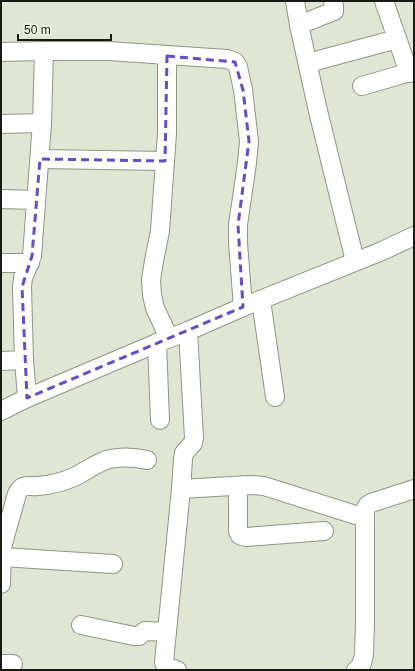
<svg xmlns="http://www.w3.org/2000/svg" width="415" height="671" viewBox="0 0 415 671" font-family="Arial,sans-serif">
	<rect width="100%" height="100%" fill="#dfe7d4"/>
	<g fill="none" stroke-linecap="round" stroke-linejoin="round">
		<g stroke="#8e9584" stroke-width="20">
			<g id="minor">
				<path d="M295,1L299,25L318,111L355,261"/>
				<path d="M384,1L409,73"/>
				<path d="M299,25L334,11V7L333,1"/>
				<path d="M1,52L44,51H108L227,59L235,62L238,67L243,90L249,141L247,163L238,225V243L243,307"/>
				<path d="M167,56V133L160,231L154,261L151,280L152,295L155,308L169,338"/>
				<path d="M308,63L397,39"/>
				<path d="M362,86L414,71"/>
				<path d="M1,124L42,123"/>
				<path d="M40,159L165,161"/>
				<path d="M1,199L36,200"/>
				<path d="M1,263H30"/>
				<path d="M261,300L275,397"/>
				<path d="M157,343L160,420"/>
				<path d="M1,361L24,360"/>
				<path d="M27,398L24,360L22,287L23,278L32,256L42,123L44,51"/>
				<path d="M1,411L27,398L157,343L188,331L243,307L382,251L414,236"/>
				<path d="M238,486V531C239,536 241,536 246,537L324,531"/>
				<path d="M181,489L249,485L264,486L365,518"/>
				<path d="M1,547H2L17,494C22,483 27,487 38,486C50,485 63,482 74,477C85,472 99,461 110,459C124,456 134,457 147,460"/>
				<path d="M2,557L113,564"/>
				<path d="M1,584L2,547"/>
				<path d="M81,625L134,636H139L145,631L167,632"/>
				<path d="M1,664H13"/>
				<path d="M177,670L167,667L165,665L164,662L181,489L183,459L184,453L193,443L194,438L188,331"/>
				<path d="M356,670L359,668L362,663L364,655L365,622V510L368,505L371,503L414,489"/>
			</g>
		</g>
		<use href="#minor" stroke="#fff" stroke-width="18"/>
	</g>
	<path fill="none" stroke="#664cc5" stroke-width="3" stroke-dasharray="8 5" stroke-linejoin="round" d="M167,56L235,62L243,90L249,141L238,225L243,307L27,398L22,287L32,256L40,159L165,161Z"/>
	<rect width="415" height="671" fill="none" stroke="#171a13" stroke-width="4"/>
	<path d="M18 34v6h93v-6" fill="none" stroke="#171a13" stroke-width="2"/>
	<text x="24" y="34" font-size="12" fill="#171a13" stroke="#ecf4e1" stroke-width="3" paint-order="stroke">50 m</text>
</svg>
